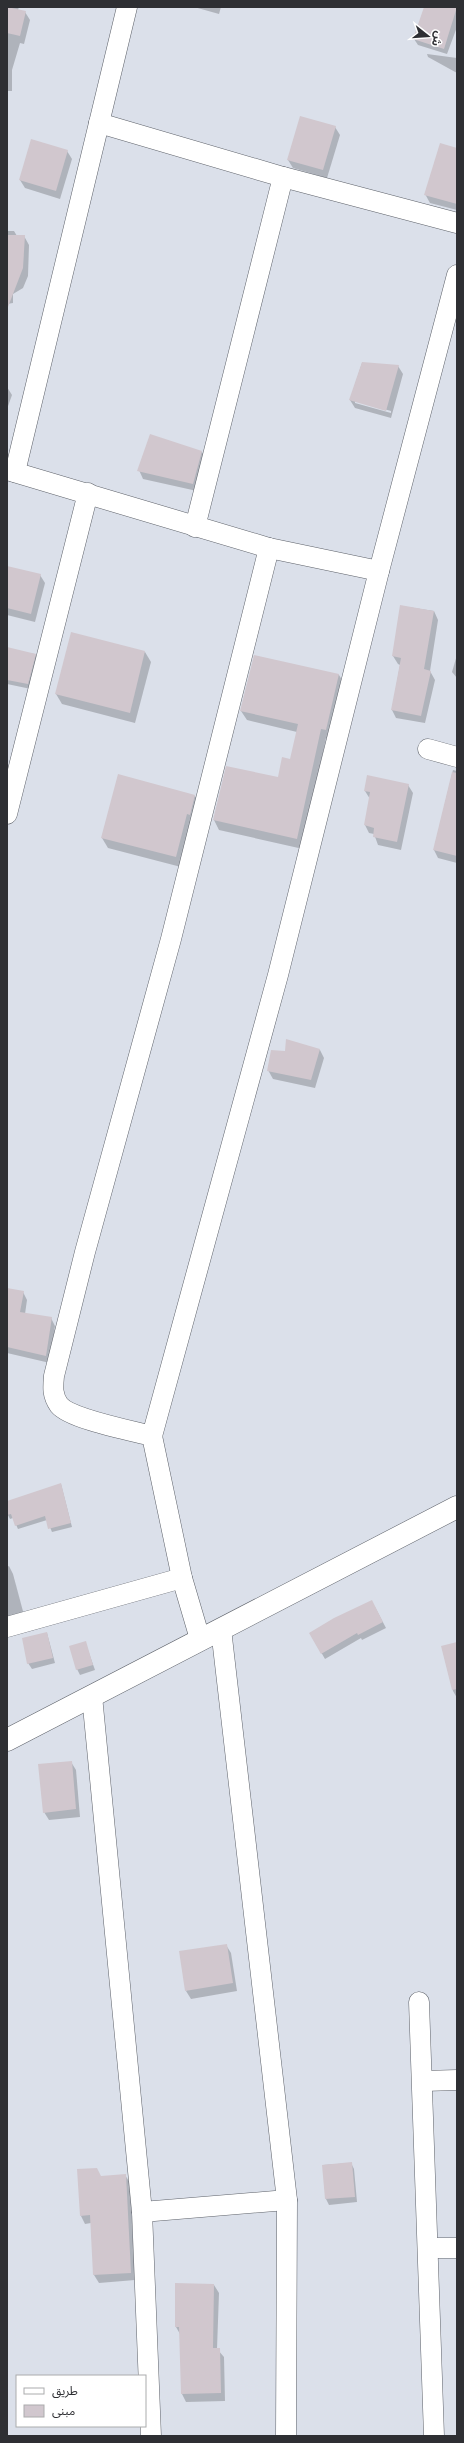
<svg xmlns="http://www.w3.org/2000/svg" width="464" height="2443" viewBox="0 0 464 2443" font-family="'Zilla Slab','Noto Sans Arabic',serif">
	<rect width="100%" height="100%" fill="#dbe0ea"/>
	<g fill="#0003" fill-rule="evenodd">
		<path d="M7,7H19L18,10L25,12L30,20L24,44L20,43L12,70V91H7Z"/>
		<path d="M194,7H221L219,14Z"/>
		<path d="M425,7H457V27L447,54L418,45L414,39Z"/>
		<path d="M427,54L457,58V73L428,57Z"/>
		<path d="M335,127L340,135L327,178L293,168L288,160Z"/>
		<path d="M32,140L67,151L72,159L60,199L25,188L20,180Z"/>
		<path d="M457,149V210L430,203L425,194Z"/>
		<path d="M7,231H14L17,236H24L29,245L28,276L23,288L13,294V303L7,304Z"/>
		<path d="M362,363L398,366L403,374L391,418L355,408L350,400ZM355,401L391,411V413L355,403Z"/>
		<path d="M7,387L12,395L7,409Z"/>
		<path d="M202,452L206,460L197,491L143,479L139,470Z"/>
		<path d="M7,567L40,575L45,583L35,622L7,615Z"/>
		<path d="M401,606L434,611L438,620L430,671L435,680L425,723L396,718L392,710L400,665L398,664L393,656Z"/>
		<path d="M7,650L35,654L38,660L31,689L7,684Z"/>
		<path d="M145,652L151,662L135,723L62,704L56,694Z"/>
		<path d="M457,655V678L452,672Z"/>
		<path d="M255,656L339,675L345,685L332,740L326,738L303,849L219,830L214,820L278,779L291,760L297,732L247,720L241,711Z"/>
		<path d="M453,770L457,771V863L438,858L434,850Z"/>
		<path d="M408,785L413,793L401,850L378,845L374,834L369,833L365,825L370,799L365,791Z"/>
		<path d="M195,796L201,806L181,867L108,848L102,838Z"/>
		<path d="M320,1050L324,1058L315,1088L273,1079L268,1070L286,1052Z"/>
		<path d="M7,1289L23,1292L27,1300L25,1314L51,1318L55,1326L50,1363L7,1353Z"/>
		<path d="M61,1484L72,1527L52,1532L47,1520L18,1529L13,1518L10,1519L8,1515L7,1502Z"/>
		<path d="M9,1566L13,1574L24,1615L7,1619V1567Z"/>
		<path d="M375,1607L386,1628L362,1640L361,1638L325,1659L310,1633Z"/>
		<path d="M47,1633L55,1663L32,1669L28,1663Z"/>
		<path d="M85,1642L95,1670L80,1675L77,1669Z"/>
		<path d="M457,1643V1698L453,1691L442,1647Z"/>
		<path d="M71,1762L76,1770L80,1817L49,1820L44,1812Z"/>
		<path d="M226,1945L231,1953L237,1991L191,1999L186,1991Z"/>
		<path d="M351,2163L354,2169L357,2202L329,2205L326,2199L323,2165Z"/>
		<path d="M125,2175L130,2183L135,2280L99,2283L94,2275L91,2223L85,2224L81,2216L101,2177Z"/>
		<path d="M214,2285L219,2293L217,2349L224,2357L225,2401L186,2402L182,2394L180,2334L176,2327Z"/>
	</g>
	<g fill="#d1c7ce">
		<path d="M7,7L26,11L20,36L7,33Z"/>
		<path d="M424,7H457L444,49L413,39Z"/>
		<path d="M300,116L336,126L323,170L287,160Z"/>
		<path d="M31,139L68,150L56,191L19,180Z"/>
		<path d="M440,143L457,148V204L424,195Z"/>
		<path d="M7,235H25L23,268L8,307Z"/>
		<path d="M362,362L399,365L386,411L349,400Z"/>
		<path d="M150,434L202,451L193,484L137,471Z"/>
		<path d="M7,566L41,574L31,614L7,608Z"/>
		<path d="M400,605L434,611L424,669L431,671L421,716L391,710L401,658L392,656Z"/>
		<path d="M71,632L145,651L130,713L55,694Z"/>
		<path d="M7,647L36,654L28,684L7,680Z"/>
		<path d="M254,655L339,674L326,730L321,729L297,839L213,820L226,766L278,777L282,757L290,759L298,724L240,711Z"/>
		<path d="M452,772L457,773V856L433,850Z"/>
		<path d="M118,774L195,795L190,815L187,814L176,857L101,838Z"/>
		<path d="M367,775L409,784L397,842L373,837L374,828L364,825L370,792L364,791Z"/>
		<path d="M286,1039L320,1049L311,1080L267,1071L271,1050L285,1051Z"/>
		<path d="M7,1288L24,1291L20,1312L52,1317L46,1356L7,1347Z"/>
		<path d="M61,1483L71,1523L48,1529L45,1516L15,1526L11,1514L7,1515V1501Z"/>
		<path d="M372,1600L383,1622L358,1635L357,1633L321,1654L309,1633L334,1618Z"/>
		<path d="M47,1632L53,1658L27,1664L22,1638Z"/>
		<path d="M86,1641L93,1665L76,1670L69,1646Z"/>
		<path d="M457,1642V1689L452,1690L441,1646Z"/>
		<path d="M72,1761L76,1809L43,1813L38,1764Z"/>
		<path d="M227,1944L233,1983L185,1991L179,1951Z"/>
		<path d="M352,2162L355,2197L325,2199L322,2165Z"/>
		<path d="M97,2168L101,2176L126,2174L131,2273L93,2275L90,2215L80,2216L77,2169Z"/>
		<path d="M175,2283L214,2284L213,2348H220L221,2393L181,2394L179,2327H175Z"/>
	</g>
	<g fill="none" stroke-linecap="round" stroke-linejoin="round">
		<g stroke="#5e626a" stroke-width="21">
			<g id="minor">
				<path d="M99,123L283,177L457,223"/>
				<path d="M7,470L269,548L379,571"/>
				<path d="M15,472L127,7"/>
				<path d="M195,527L283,177"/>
				<path d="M428,749L457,757"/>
				<path d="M7,814L88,493"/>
				<path d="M152,1436L278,975L379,571L457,275"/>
				<path d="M7,1627L182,1578"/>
				<path d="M221,1629L287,2200L286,2436"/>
				<path d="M200,1639L182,1578L152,1436C133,1431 70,1419 59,1405C52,1395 53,1387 54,1376L85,1252L171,939L269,548"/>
				<path d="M92,1696L142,2212L151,2436"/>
				<path d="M419,2002L434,2436"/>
				<path d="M424,2081L457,2080"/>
				<path d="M142,2212L287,2200"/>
				<path d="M428,2248H457"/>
			</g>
		</g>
		<g stroke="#5e626a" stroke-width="23">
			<path id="secondary" d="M7,1740L457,1507"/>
		</g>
		<use href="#minor" stroke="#fff" stroke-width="20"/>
		<use href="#secondary" stroke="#fff" stroke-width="22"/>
	</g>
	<rect width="464" height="2443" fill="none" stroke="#2e2f33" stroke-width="16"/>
	<rect x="16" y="2375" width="130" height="52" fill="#ffffff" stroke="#abacad"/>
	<rect x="24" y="2388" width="20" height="6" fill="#ffffff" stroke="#abacad"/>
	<text x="52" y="2395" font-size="12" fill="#2e2f33">طريق</text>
	<rect x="24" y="2405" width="20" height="12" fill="#d1c7ce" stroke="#abacad"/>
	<text x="52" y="2415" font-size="12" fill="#2e2f33">مبنى</text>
	<g transform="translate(428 36) rotate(107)" stroke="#ffffff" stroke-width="3" paint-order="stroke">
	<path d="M0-3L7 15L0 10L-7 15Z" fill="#2e2f33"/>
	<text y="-6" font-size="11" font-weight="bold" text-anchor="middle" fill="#2e2f33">ش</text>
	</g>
</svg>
